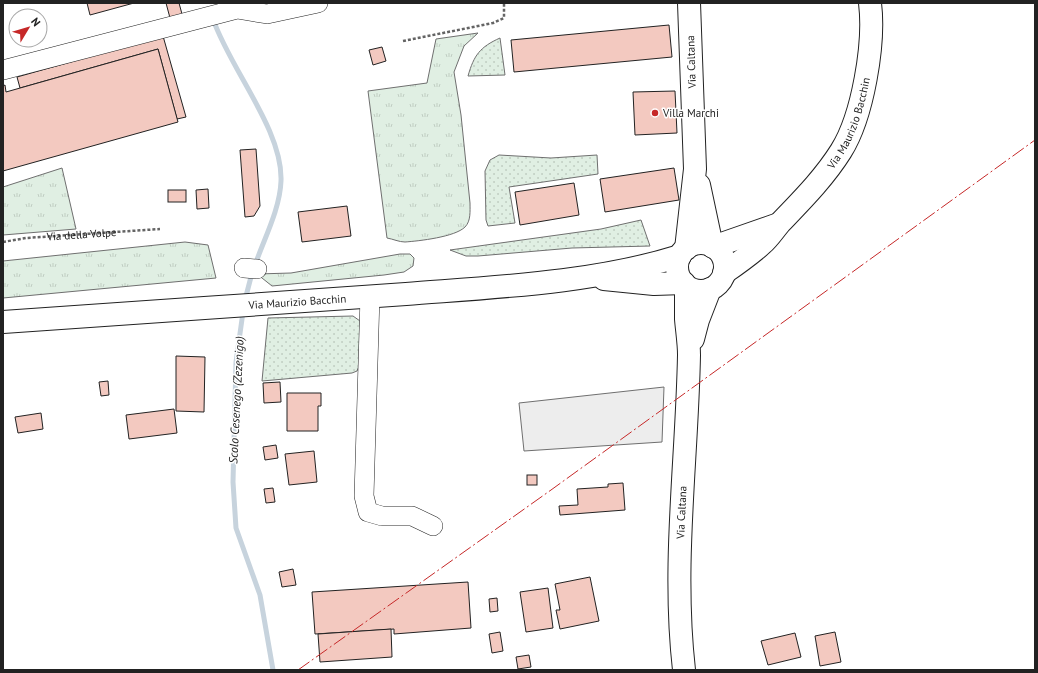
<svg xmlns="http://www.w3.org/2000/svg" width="1038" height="673" viewBox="0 0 1038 673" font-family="'PT Sans',sans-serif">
	<defs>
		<pattern id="grass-tufts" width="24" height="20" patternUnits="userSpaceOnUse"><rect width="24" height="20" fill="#e0efe3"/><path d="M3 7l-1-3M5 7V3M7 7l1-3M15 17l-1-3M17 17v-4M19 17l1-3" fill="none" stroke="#c0cdc2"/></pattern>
		<pattern id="park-dots" width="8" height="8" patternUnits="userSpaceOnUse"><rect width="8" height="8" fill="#e0efe3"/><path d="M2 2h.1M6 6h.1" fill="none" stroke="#c0cdc2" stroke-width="1.8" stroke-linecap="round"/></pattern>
	</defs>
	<rect width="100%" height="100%" fill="#fff"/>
	<g fill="url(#grass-tufts)" stroke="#6f6f6f">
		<path d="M478,33L464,46L454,72L461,115L470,203C470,211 471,221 465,227C455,237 419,241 405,242C399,242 393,239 387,238L368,91L427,83L436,39Z"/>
		<path d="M62,168L76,229L3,235V187Z"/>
		<path d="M185,242L208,245L216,278L3,298V261Z"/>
		<path d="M400,254H410L414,258L413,266L404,272L384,275L272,286L257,274L291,273Z"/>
	</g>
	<g fill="url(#park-dots)" stroke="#6f6f6f">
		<path d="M500,38L505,75L468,76C474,55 480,47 500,38Z"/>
		<path d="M499,155L551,158L597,155L598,174L509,187L515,223L488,226L486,220L485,171L490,160Z"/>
		<path d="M641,220L650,246L572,248L478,256H466L450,250L601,229Z"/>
		<path d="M353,316L360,321L359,366L357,371L352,373L262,381L268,318Z"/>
	</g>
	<path fill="#ededed" stroke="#6f6f6f" d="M664,387L662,442L524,451L519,403Z"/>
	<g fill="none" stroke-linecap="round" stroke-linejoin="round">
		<g stroke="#c7d3dd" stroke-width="5">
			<path d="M213,19C230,69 283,130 281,181C280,209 264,239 255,265"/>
			<path d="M245,300L252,273"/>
			<path d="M243,312L236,362L233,482L236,528L260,595L273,670"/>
		</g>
	</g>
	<g fill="#f3c9c0" stroke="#222">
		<path d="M87,3H134L90,15Z"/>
		<path d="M166,3H179L182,14L170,18Z"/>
		<path d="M669,25L672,57L514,72L511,40Z"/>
		<path d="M163,36L186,117L177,119L158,49L20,88L17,77Z"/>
		<path d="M382,47L386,61L373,65L369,50Z"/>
		<path d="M158,49L178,122L3,171V86L5,85L6,92Z"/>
		<path d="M675,91L677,133L635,135L633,92Z"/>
		<path d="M256,149L260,206L254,216L245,217L240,150Z"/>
		<path d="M674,168L679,200L605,212L600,179Z"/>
		<path d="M574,183L579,215L520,225L515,192Z"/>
		<path d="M208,189L209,208L197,209L196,190Z"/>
		<rect x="168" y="190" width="18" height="12"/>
		<path d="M347,206L351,236L302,242L298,212Z"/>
		<path d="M176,356L205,357L204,412L176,411Z"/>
		<path d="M108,381L109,395L101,396L99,382Z"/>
		<path d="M280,382L281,402L264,403L263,383Z"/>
		<path d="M287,393H321V406H318V431H287Z"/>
		<path d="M174,409L177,433L129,439L126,415Z"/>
		<path d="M41,413L43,429L18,433L15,417Z"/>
		<path d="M276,445L278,458L265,460L263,447Z"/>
		<path d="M314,451L317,482L289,485L285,454Z"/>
		<rect x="527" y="475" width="10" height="10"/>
		<path d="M623,483L625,510L560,515L559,506L578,505L577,489L608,487V484Z"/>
		<path d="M273,488L275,502L266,503L264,489Z"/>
		<path d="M293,569L296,585L282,587L279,572Z"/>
		<path d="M590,577L599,621L560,629L556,610H560L555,584Z"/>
		<path d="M468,582L471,628L394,634V629L315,634L312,592Z"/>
		<path d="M548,588L553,628L526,632L520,592Z"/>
		<path d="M497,598L498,611L490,612L489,599Z"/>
		<path d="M391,629L392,657L320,662L318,634Z"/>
		<path d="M500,632L503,651L492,653L489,634Z"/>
		<path d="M835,632L841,662L820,666L815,636Z"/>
		<path d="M795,633L801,657L768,665L761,641Z"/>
		<path d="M529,655L531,667L518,669L516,657Z"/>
	</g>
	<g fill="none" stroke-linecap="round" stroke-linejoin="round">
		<g stroke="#222" stroke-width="20">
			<g id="minor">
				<path d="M3,70L237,9L267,14L318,3"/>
				<path d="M244,268L257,269"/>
				<path d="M370,296L364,496L368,512L382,516H412L433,526"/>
			</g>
		</g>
		<g stroke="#222" stroke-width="24">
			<g id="major">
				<path d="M699,185L712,246"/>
				<circle cx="701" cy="267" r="24"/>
				<path d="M713,247L776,225"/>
				<path d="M686,249L695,169L689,3"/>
				<path id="s2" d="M724,273C737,264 750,255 762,244C769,238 774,230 780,223C802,200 824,178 841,151C863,116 875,43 870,3"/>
				<path d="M604,279L654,284L684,283"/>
				<path id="s3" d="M3,322C137,312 272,304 406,294C495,287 594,283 680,256"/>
				<path d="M693,339L698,320L710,289"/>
				<path id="s4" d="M684,670C672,565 687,461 689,355C689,343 687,331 686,319C686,308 686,297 686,286"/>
			</g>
		</g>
		<g stroke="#646464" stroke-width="2.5" stroke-dasharray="3 2" stroke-linecap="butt">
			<path d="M403,41L493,23L504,18V3"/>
			<path id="s1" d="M3,242L26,238L160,229"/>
		</g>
		<use href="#minor" stroke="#fff" stroke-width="19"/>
		<use href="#major" stroke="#fff" stroke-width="22"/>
		<path stroke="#c62828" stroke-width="1" stroke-dasharray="14 3 2 3" stroke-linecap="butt" d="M298,670L551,490L1035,140"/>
	</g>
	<circle fill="#c62828" stroke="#fff" stroke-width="1.5" cx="655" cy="113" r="4"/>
	<g text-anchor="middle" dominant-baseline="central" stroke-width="3" stroke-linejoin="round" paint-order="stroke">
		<g font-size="11" fill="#222" stroke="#fff">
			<text transform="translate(691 62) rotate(-92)">Via Caltana</text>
			<text stroke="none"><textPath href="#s2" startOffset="199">Via Maurizio Bacchin</textPath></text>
			<text stroke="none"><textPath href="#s1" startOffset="79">Via della Volpe</textPath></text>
			<text stroke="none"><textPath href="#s3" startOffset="295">Via Maurizio Bacchin</textPath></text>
			<text stroke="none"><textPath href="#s4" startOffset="158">Via Caltana</textPath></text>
		</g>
		<g font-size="11" fill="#222" stroke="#fff" text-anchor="start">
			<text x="663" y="113">Villa Marchi</text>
		</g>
		<g font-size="12" font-style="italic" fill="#222" stroke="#fff">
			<text transform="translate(236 400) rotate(-87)">Scolo Cesenego (Zezenigo)</text>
		</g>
	</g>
	<rect width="1038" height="673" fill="none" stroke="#222222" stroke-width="8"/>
	<g transform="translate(28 28) rotate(52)"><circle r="19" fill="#ffffff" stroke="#a7a7a7"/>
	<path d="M0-3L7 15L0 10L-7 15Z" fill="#c62828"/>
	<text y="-6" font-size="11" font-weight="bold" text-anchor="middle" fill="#222222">N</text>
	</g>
</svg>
